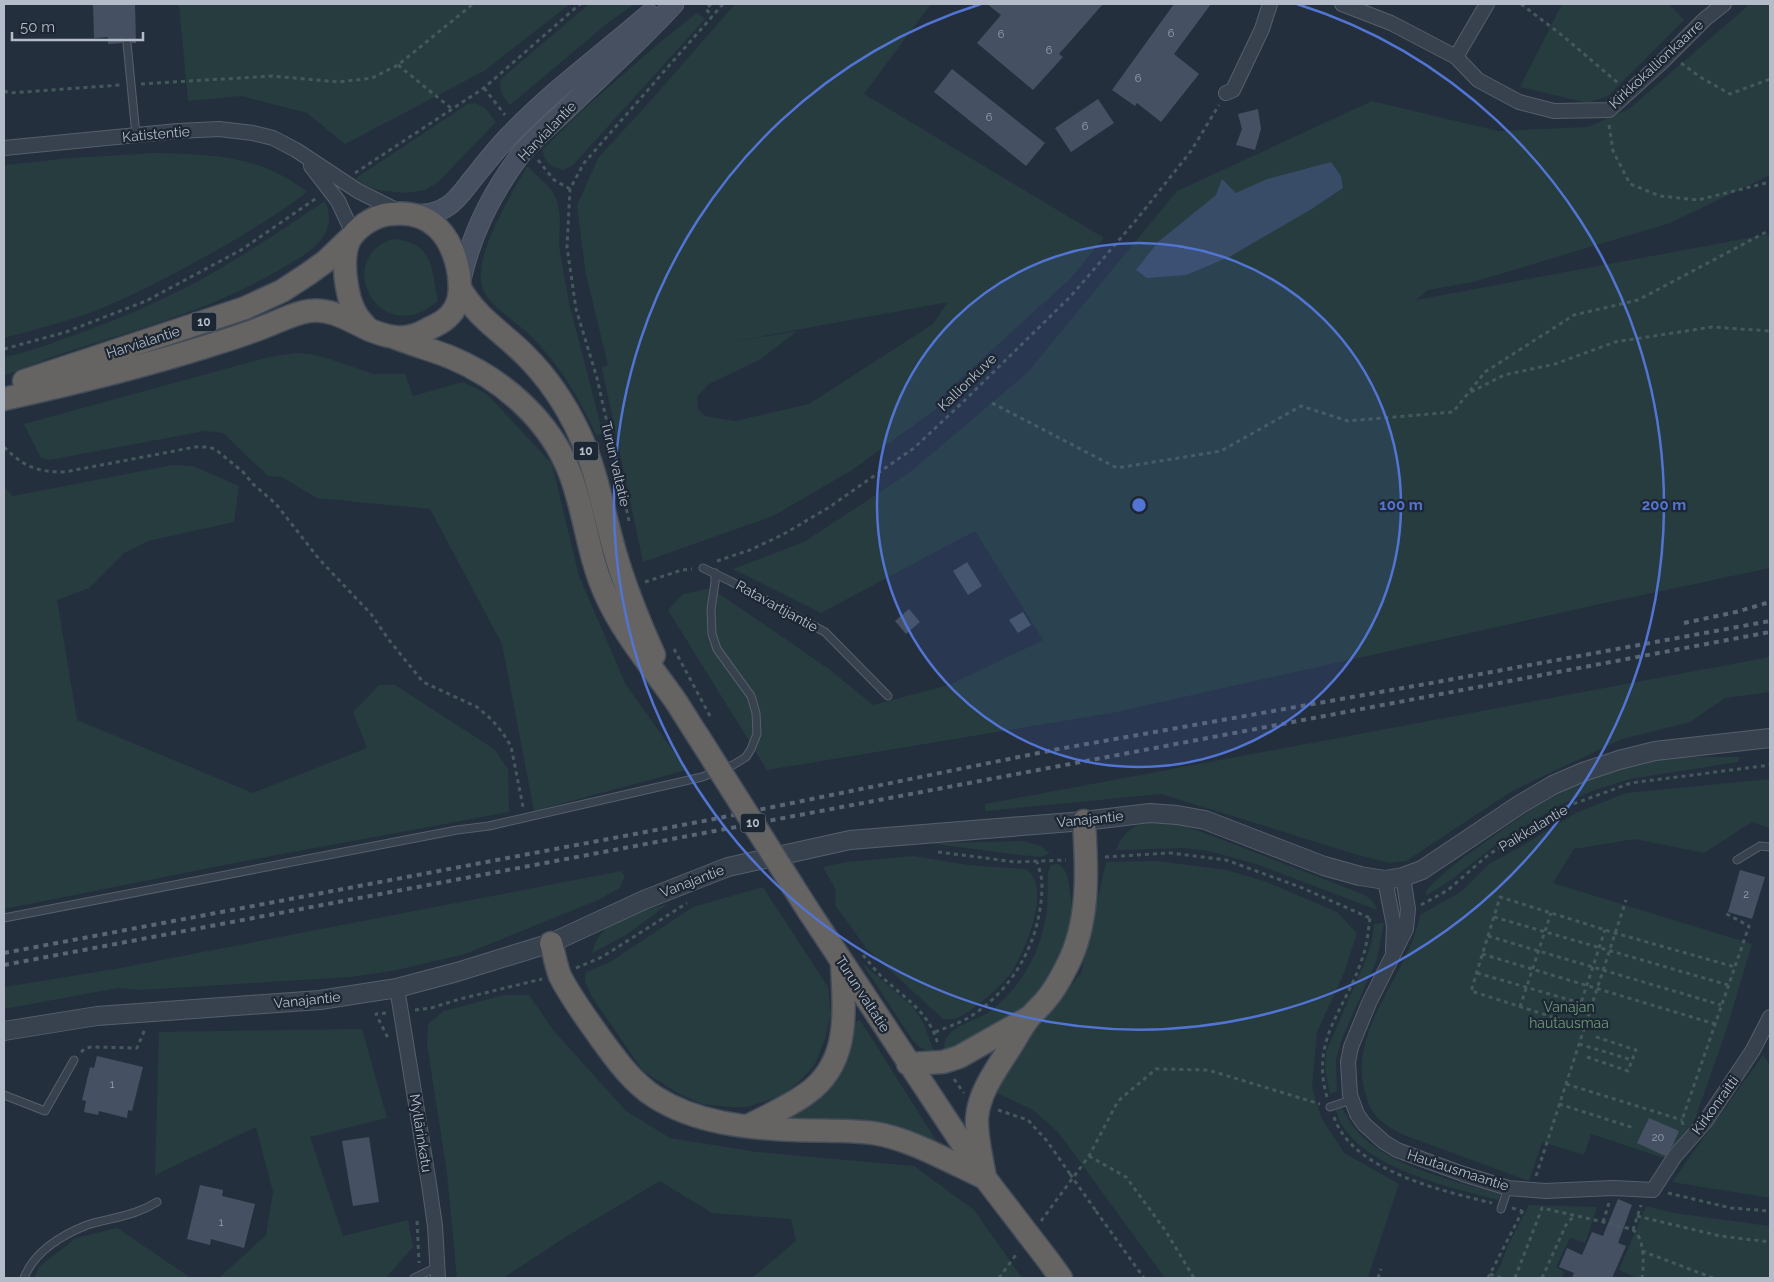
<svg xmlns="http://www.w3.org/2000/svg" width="1774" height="1282" viewBox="0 0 1774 1282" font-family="Raleway,sans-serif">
	<rect width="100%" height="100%" fill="#242f3e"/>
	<g fill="#263c3f" fill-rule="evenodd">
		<path d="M179,4H570L484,71L345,144L307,113L241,96L188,101Z"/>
		<path d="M589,4H635L610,21L510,105C504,98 498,89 501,79Z"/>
		<path d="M735,4H931L864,94L1104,238L1071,278L946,392L936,409L852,470L773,516L643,562L602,368L608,365L586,275L577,206L598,158L654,97ZM948,302L933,324L809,404L735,421L705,416L698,409L697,397L709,384L761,359L797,331L720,344Z"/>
		<path d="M1562,4H1669L1684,20L1608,96L1588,103L1520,87Z"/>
		<path d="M1750,4H1770V175L1670,223L1473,282L1428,290L1416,300L1770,234V568L1600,604L1112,713L767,770L668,610L683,594L711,588L829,669L873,705L949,685L1043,640L975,531L821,613L733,569L804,542L909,473L1027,373L1177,191L1372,101L1498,131L1588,127L1629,109Z"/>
		<path d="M697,13L705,19L573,165L563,170C552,167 542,162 543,149L586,107L659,43Z"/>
		<path d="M475,103L485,108L496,122L438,182L425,190L406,193L378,190L362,184L356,178L468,104Z"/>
		<path d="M154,153C210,154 261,155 307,192C283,211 257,226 231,242C187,267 142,292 95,311C65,322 34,330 4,338V165L71,158Z"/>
		<path d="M527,166L551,189L557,201L560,218L559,246L569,303L603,434L596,435C584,408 570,383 552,360C545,351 537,342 529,334C516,322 485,303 482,286C474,252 511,196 527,166Z"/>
		<path d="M325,201C330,214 331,225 323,237C314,250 298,259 284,267C216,309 137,329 61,354C42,360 23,370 4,375V357C30,352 55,342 80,333C127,316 173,296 216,271C254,249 289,225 325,201Z"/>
		<path d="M393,239C435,242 431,270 438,301C430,307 421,314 411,315C366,323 342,255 393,239Z"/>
		<path d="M295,353L310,354L330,359L373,374H405L413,396L463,382L487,394L552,464L579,576L626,685L687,770L534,811L502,644L430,509L317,498L282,477L268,476L223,433L205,431L49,460L41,458L24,424L265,358Z"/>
		<path d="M173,465L193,466L239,486L234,522L148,541L124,553L89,588L57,600L77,720L253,793L367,748L353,712L379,685H395L494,749L508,769L509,812L234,863L4,909V487L13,496Z"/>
		<path d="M1770,657V692L1725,698L1690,722L1622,739L1512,791L1406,861L1389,863L1358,855L1161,794L985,811V804Z"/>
		<path d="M1694,757H1740L1738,762L1630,779L1592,791L1558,806L1498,843L1451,880L1426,896V891C1443,871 1467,855 1488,840C1534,806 1584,774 1641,762C1658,759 1676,758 1694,757Z"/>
		<path d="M1770,779V828L1752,822L1704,853L1635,839L1574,849L1553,883L1752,944L1725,1034L1695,1119L1667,1159L1591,1134L1584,1155L1542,1142L1529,1181L1404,1135C1380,1123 1370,1115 1364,1088C1349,1027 1410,973 1420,915L1462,891L1489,864L1517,849L1576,813L1626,793Z"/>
		<path d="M1162,821L1179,824L1215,837L1360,893C1368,896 1375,902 1377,910L1256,864L1209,851L1184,848L1116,850C1127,825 1137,824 1162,821Z"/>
		<path d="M1024,841L1040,846L1050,853L1040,857L1019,855L928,843Z"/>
		<path d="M914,856L968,865L1025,869C1054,884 1024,954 1011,973C1001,986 971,1014 954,1019C951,1020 946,1019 943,1019L867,949L835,905L836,890L823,867L846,862Z"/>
		<path d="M1157,861L1227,870L1267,882L1337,912L1357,933L1344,973L1317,1032L1312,1087L1321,1117L1344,1153L1399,1184L1368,1277L1371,1278H1165L1058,1132L1033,1110L995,1092L1016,1052L1081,973L1106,862Z"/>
		<path d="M1057,864C1068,868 1069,883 1070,893C1074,910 1070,926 1065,942C1046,1004 999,1024 947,1054L944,1052C941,1028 970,1023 986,1014C992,1011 996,1006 1001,1002C1023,981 1037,956 1044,926C1049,910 1047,889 1048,872L1051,865Z"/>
		<path d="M621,871L625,876L620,888L598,900L465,954L392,971L349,977L142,990L118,988L4,1009V987L115,969Z"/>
		<path d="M763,887L828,987L831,1014L825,1039L815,1064L802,1079L781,1096L747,1107H729L702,1104L679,1094L643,1071L592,997L585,982L586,972L610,962L693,907Z"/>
		<path d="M668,904L626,935L592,953C600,918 638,912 668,904Z"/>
		<path d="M1384,923L1377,959L1341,1041L1336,1060L1337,1091L1330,1094L1325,1069L1326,1052L1364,964L1372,941L1374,924Z"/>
		<path d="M862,963L914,1008L924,1024L934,1052L920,1048L911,1038Z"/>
		<path d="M504,995H529L554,1031L626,1111L670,1138L757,1152L914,1166L974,1210L1022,1278H752L796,1241L791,1219L712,1213L660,1181L569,1235L503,1278H457L447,1173L427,1044L428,1024L444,1011Z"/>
		<path d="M860,1020L939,1145L783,1118L847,1050L856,1022Z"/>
		<path d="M362,1029L387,1118L310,1137L343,1236L408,1220L413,1247L386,1278H219L266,1235L273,1192L256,1127L155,1175L159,1032Z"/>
		<path d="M1763,1055L1770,1065V1198L1672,1182Z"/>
		<path d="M1342,1108C1347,1116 1351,1125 1357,1131C1388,1167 1456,1181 1500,1194L1498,1200C1450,1187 1370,1170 1342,1125C1339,1121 1338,1115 1336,1110Z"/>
		<path d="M1529,1205L1597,1207L1585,1243L1570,1238L1556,1267L1564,1272L1562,1278H1493L1501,1264L1508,1245Z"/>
		<path d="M1646,1206L1674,1213L1770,1226V1278H1637L1619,1270Z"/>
		<path d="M117,1228L191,1278H34L39,1267L76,1238Z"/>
	</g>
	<path fill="#394c67" d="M1331,162L1341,176L1343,188L1310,210L1229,257L1186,275L1147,278L1136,270L1158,242L1216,195L1222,179L1236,193L1267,179Z"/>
	<g fill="#455162">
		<path d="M93,4H135L136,43H132L131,40L127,38L124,39L122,43L108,44V37L94,38Z"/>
		<path d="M987,4H1103L1059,54L1063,57L1033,90L977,43L1001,15Z"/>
		<path d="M1174,4H1211L1174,54L1199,74L1161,122L1137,103L1135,106L1112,90Z"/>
		<path d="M952,69L1045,143L1026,166L934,92Z"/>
		<path d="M1098,99L1114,123L1071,152L1055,128Z"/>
		<path d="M1258,109L1261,129L1255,150L1236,145L1242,129L1238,114Z"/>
		<path d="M967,562L982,586L968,595L953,571Z"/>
		<path d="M909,609L920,622L906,634L895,621Z"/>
		<path d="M1023,612L1031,625L1018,633L1009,620Z"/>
		<path d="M1740,870L1765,877L1752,919L1728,912Z"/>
		<path d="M97,1056L143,1067L132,1111L128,1110L127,1118L99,1111L98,1115L84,1112L86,1101L82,1100L90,1067L94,1068Z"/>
		<path d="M1649,1118L1679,1131L1673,1145L1665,1156L1637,1143Z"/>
		<path d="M369,1137L379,1202L353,1206L342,1141Z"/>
		<path d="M200,1185L223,1190L222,1196L255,1204L244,1248L211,1239L210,1245L187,1239Z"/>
		<path d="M1618,1199L1632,1205L1618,1243L1626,1246L1612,1278H1572L1574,1273L1559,1267L1567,1248L1582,1255L1592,1232L1603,1236Z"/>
	</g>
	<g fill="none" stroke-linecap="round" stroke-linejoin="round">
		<g stroke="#565f6c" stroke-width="9">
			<g id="service">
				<path d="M127,43L136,135"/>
				<path d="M703,568L730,581L825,632L888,696"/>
				<path d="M1737,860L1760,846L1770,847"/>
				<path d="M4,918L457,830L489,826L702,777L733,765L746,757L751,749L757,734L756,713L751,696L717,649L712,634L711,609L715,583V573"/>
				<path d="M4,1095L45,1111L74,1060"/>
				<path d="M1330,1107L1351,1100"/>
				<path d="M1501,1209L1508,1188"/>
				<path d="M24,1278C34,1252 62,1235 87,1225C112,1217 133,1217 157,1202"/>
				<path d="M414,1278L437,1267"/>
			</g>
		</g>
		<g stroke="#565f6c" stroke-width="16">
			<g id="minor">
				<path d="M1342,4L1391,23L1456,57L1478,80L1519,102L1554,111L1609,110L1661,63L1705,19L1724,4"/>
				<path d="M1456,57L1487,4"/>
				<path d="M1226,93L1233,90L1262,29L1270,4"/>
				<path d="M4,148L178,131L219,129L253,133L273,138L296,150L358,191L400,212"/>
				<path d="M311,166L338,201L352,231L353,235"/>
				<path d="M1403,877L1408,909L1406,929L1369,1003L1351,1047L1348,1062L1350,1095L1357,1114L1364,1124L1384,1142L1397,1150L1463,1174L1508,1188L1545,1191L1613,1188L1653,1190L1675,1156L1705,1122L1753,1050L1770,1017"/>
				<path d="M1385,880L1394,926L1393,951"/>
				<path d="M397,988L429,1184L435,1226L438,1278"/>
			</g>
		</g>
		<g stroke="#565f6c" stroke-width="20">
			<path id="tertiary" d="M4,1031L97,1016L320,1000L397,988L457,972L551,943L644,900L728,867L850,840L1084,821L1150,813L1177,815L1205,820L1324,866L1360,876L1385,880L1403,877L1422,870L1519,805L1553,785L1583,772L1619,760L1655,751L1770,738"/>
		</g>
		<g stroke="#565f6c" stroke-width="21">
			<g id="secondary">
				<path d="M411,214C425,215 436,214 448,206C457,200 464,190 471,181C484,165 496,149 511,134C553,90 603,54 649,14"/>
				<path d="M461,280C471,235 493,191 521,154C534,138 550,125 565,111C601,76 639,42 674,4"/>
			</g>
		</g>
		<g stroke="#434c59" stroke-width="25">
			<g id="trunk">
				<path d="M460,288C476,317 502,332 525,355C547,377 566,405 579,433C598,473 604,517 617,559C627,592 640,624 654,655"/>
				<path d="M396,338C414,345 432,350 450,357C503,379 551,421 571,476C585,514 588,555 605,593C622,632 651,666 675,700C683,712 690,724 698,736"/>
				<path d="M24,381L245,308L282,291L308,274L326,261L351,237"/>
				<path d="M4,399C72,384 141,367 208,346C227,340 247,334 266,326C280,321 294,313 309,311C332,308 350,321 370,330C392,339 407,341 428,329C439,324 449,319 455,308C461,298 460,286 459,275C453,237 432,209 391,214C377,215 361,224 352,236C339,254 346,300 358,317C361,321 365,325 368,329"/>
				<path d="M808,910L985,1178L1018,1221"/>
				<path d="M551,943C554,953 556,966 560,976C571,998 587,1019 601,1039C617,1061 633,1083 655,1097C696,1123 746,1128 794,1130C820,1131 847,1130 873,1133C909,1138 952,1163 985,1178"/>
				<path d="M908,1064L943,1062L959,1057L1028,1018"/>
				<path d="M748,1126C767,1116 788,1107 806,1094C851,1063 844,1011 842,963"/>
				<path d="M985,1178C982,1158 976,1138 977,1118C979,1090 999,1066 1013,1043C1018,1035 1023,1025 1029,1018C1034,1012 1040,1007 1045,1001C1054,991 1061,978 1067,966C1090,922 1087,869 1084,821"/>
				<path d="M1048,1260L1061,1278"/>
			</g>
		</g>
		<g stroke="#44595c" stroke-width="3" stroke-dasharray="4 4" stroke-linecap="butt">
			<path d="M711,4L706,9L712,16"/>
			<path d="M1521,4L1563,36L1618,83"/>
			<path d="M1681,63L1700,77L1730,94L1770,79"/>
			<path d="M398,65L452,109"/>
			<path d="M141,84L272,76L339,82L372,78L398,65L473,4"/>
			<path d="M484,88L505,115"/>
			<path d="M4,91L10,93L120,85"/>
			<path d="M1609,125L1613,151L1630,184L1660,196L1698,200L1770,182"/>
			<path d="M538,160L554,180L570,189"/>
			<path d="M355,173L484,88L580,4"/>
			<path d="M4,349L66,332L146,301L241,250L318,197"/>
			<path d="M1471,392L1504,375L1555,364L1615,342L1712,327L1770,331"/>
			<path d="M992,403L1117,468L1221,451L1301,406L1348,421L1453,412L1485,372L1574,315L1638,300L1770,230"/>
			<path d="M4,447C24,467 37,472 65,472L195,447H207L215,449L243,472L253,484L276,504L319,559L371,614L389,640L423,682L477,707L491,719L502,732L511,746L523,807"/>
			<path d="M629,521L597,378L576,309L567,247L570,189L584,163L723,4"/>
			<path d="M717,561L750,550L782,535L828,508L914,448L964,401L1071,296L1137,219L1191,151L1219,105"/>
			<path d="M645,582L682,570L692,569"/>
			<path d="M674,649L710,716"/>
			<path d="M938,852L1016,862L1066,860"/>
			<path d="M1105,857L1170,853L1226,860L1300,887L1370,918"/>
			<path d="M1421,905L1448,890L1488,855L1562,808L1631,783L1770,765"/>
			<path d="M1494,917L1728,985"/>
			<path d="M1488,936L1721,1005"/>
			<path d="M1482,954L1715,1024"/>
			<path d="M863,955C869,962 875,970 881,976C904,998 930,1012 938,1045"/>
			<path d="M576,968L602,957L687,903"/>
			<path d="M1477,973L1591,1006"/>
			<path d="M1520,1007L1551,913"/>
			<path d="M415,1010L431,1008L460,999L542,979"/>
			<path d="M386,1013L376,1014L388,1038"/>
			<path d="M1574,1024L1605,930"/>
			<path d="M1584,1027L1471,991L1500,897L1615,933L1735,967"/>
			<path d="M935,1032C950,1026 964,1022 977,1012C1018,983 1042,935 1042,884C1042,877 1039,869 1037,862"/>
			<path d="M1579,1044L1632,1060"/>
			<path d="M81,1052L86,1048L92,1047L137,1048L145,1029"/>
			<path d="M1587,1057L1628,1071L1636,1050L1593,1036"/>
			<path d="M954,1079L964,1093"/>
			<path d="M1566,1084L1682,1120"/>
			<path d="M1327,1097C1310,1039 1345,1011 1362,959C1367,946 1368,932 1370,918"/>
			<path d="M1559,1104L1634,1128"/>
			<path d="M998,1110L1028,1120L1047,1141L1070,1174"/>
			<path d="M1334,1117C1352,1171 1443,1191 1492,1203"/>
			<path d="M1683,1125L1682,1120L1749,926L1723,912"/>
			<path d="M1089,1156L1126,1177L1165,1230L1194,1278"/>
			<path d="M1536,1176L1626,900"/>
			<path d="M1668,1193L1731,1208L1770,1211"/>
			<path d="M1512,1208L1522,1211"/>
			<path d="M1096,1211L1144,1278"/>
			<path d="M1637,1216L1720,1236L1770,1242"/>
			<path d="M417,1221L419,1263"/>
			<path d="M1041,1221L1089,1156L1118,1101L1156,1069L1208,1070L1320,1104"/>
			<path d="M1603,1222L1609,1203"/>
			<path d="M1633,1230L1641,1205"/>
			<path d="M1642,1251L1713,1278"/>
			<path d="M1490,1274L1501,1278"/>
			<path d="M999,1278L1018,1252"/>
			<path d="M1378,1278L1381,1269"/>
			<path d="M1488,1278L1523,1210"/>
			<path d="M1515,1278L1542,1208C1567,1214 1593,1219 1618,1226C1622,1227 1629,1228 1633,1230C1645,1238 1644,1266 1642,1278"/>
			<path d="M1542,1278L1566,1225L1571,1219L1576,1216"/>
		</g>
		<use href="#service" stroke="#38414e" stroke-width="7"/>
		<use href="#minor" stroke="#38414e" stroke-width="14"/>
		<use href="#tertiary" stroke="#38414e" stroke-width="18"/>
		<use href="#secondary" stroke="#465061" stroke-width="19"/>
		<use href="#trunk" stroke="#656462" stroke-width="22"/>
		<g stroke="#5a6575" stroke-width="4" stroke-dasharray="5 5" stroke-linecap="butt">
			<path d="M1684,623L1736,612L1770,602"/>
			<path d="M4,953L709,820L1053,750L1437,682L1770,621"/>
			<path d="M4,965L1770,632"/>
		</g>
		<g stroke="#434c59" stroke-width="25" stroke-linecap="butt">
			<g id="trunk-bridge">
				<path d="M698,736L808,910"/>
				<path d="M1018,1221L1048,1260"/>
			</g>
		</g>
		<path stroke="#44595c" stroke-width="3" stroke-dasharray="4 4" stroke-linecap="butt" d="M1070,1174L1096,1211"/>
		<use href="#trunk-bridge" stroke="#656462" stroke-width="22"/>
	</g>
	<circle cx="1139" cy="505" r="262" fill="#5274d3" fill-opacity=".12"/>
	<g fill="none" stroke="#5274d3" stroke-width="2.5">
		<circle cx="1139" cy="505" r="262"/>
		<path d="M1297 4A525 525 0 1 1 981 4"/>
	</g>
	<g text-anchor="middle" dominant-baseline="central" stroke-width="4.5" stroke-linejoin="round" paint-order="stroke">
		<g font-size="11" fill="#98a1af">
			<text x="1171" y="33">6</text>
			<text x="1001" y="34">6</text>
			<text x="1049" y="50">6</text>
			<text x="1138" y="78">6</text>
			<text x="989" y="117">6</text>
			<text x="1085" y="126">6</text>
			<text x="1746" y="894">2</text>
			<text x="112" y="1084">1</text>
			<text x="1658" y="1137">20</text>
			<text x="221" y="1222">1</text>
		</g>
		<g fill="#1d2633" stroke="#878f9c" stroke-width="1">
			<rect x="191.5" y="312.5" width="25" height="19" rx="4"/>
			<rect x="573.5" y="441.5" width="25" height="19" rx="4"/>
			<rect x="740.5" y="813.5" width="25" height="19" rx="4"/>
		</g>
		<g font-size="12" font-weight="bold" fill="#b4bcc9">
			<text x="204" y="322">10</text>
			<text x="586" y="451">10</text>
			<text x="753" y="823">10</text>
		</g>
		<g font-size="14" fill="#b4bcc9" stroke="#1d2633">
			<text transform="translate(1656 64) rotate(-43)">Kirkkokallionkaarre</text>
			<text transform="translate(547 131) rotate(-46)">Harvialantie</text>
			<text transform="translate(156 134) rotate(-5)">Katistentie</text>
			<text transform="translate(143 342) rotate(-18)">Harvialantie</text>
			<text transform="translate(967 382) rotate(-44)">Kallionkuve</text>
			<text transform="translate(616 464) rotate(77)">Turun valtatie</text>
			<text transform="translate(777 606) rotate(29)">Ratavartijantie</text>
			<text transform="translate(1090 819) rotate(-6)">Vanajantie</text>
			<text transform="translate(1533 828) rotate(-31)">Paikkalantie</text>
			<text transform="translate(692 881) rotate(-21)">Vanajantie</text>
			<text transform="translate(863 994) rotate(57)">Turun valtatie</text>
			<text transform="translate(307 1000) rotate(-6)">Vanajantie</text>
			<text transform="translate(1715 1105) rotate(-54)">Kirkonraitti</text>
			<text transform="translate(421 1133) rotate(81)">Myllärinkatu</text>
			<text transform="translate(1458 1170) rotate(18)">Hautausmaantie</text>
		</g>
		<g font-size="14" fill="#6b9a76" stroke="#1d2633">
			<text x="1569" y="1007">Vanajan<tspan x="1569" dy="16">hautausmaa</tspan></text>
		</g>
	</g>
	<circle cx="1139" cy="505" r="8" fill="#5274d3" stroke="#1d2633" stroke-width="2.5"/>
	<g font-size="15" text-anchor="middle" font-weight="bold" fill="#5274d3" stroke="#1d2633" stroke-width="4.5" stroke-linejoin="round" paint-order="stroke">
		<text x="1401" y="510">100 m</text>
		<text x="1664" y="510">200 m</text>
	</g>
	<rect width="1774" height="1282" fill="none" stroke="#b4bcc9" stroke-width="10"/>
	<path d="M12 32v8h131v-8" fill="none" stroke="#b4bcc9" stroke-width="2.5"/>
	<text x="20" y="32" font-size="15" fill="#b4bcc9" stroke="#1d2633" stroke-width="4" paint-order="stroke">50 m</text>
</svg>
